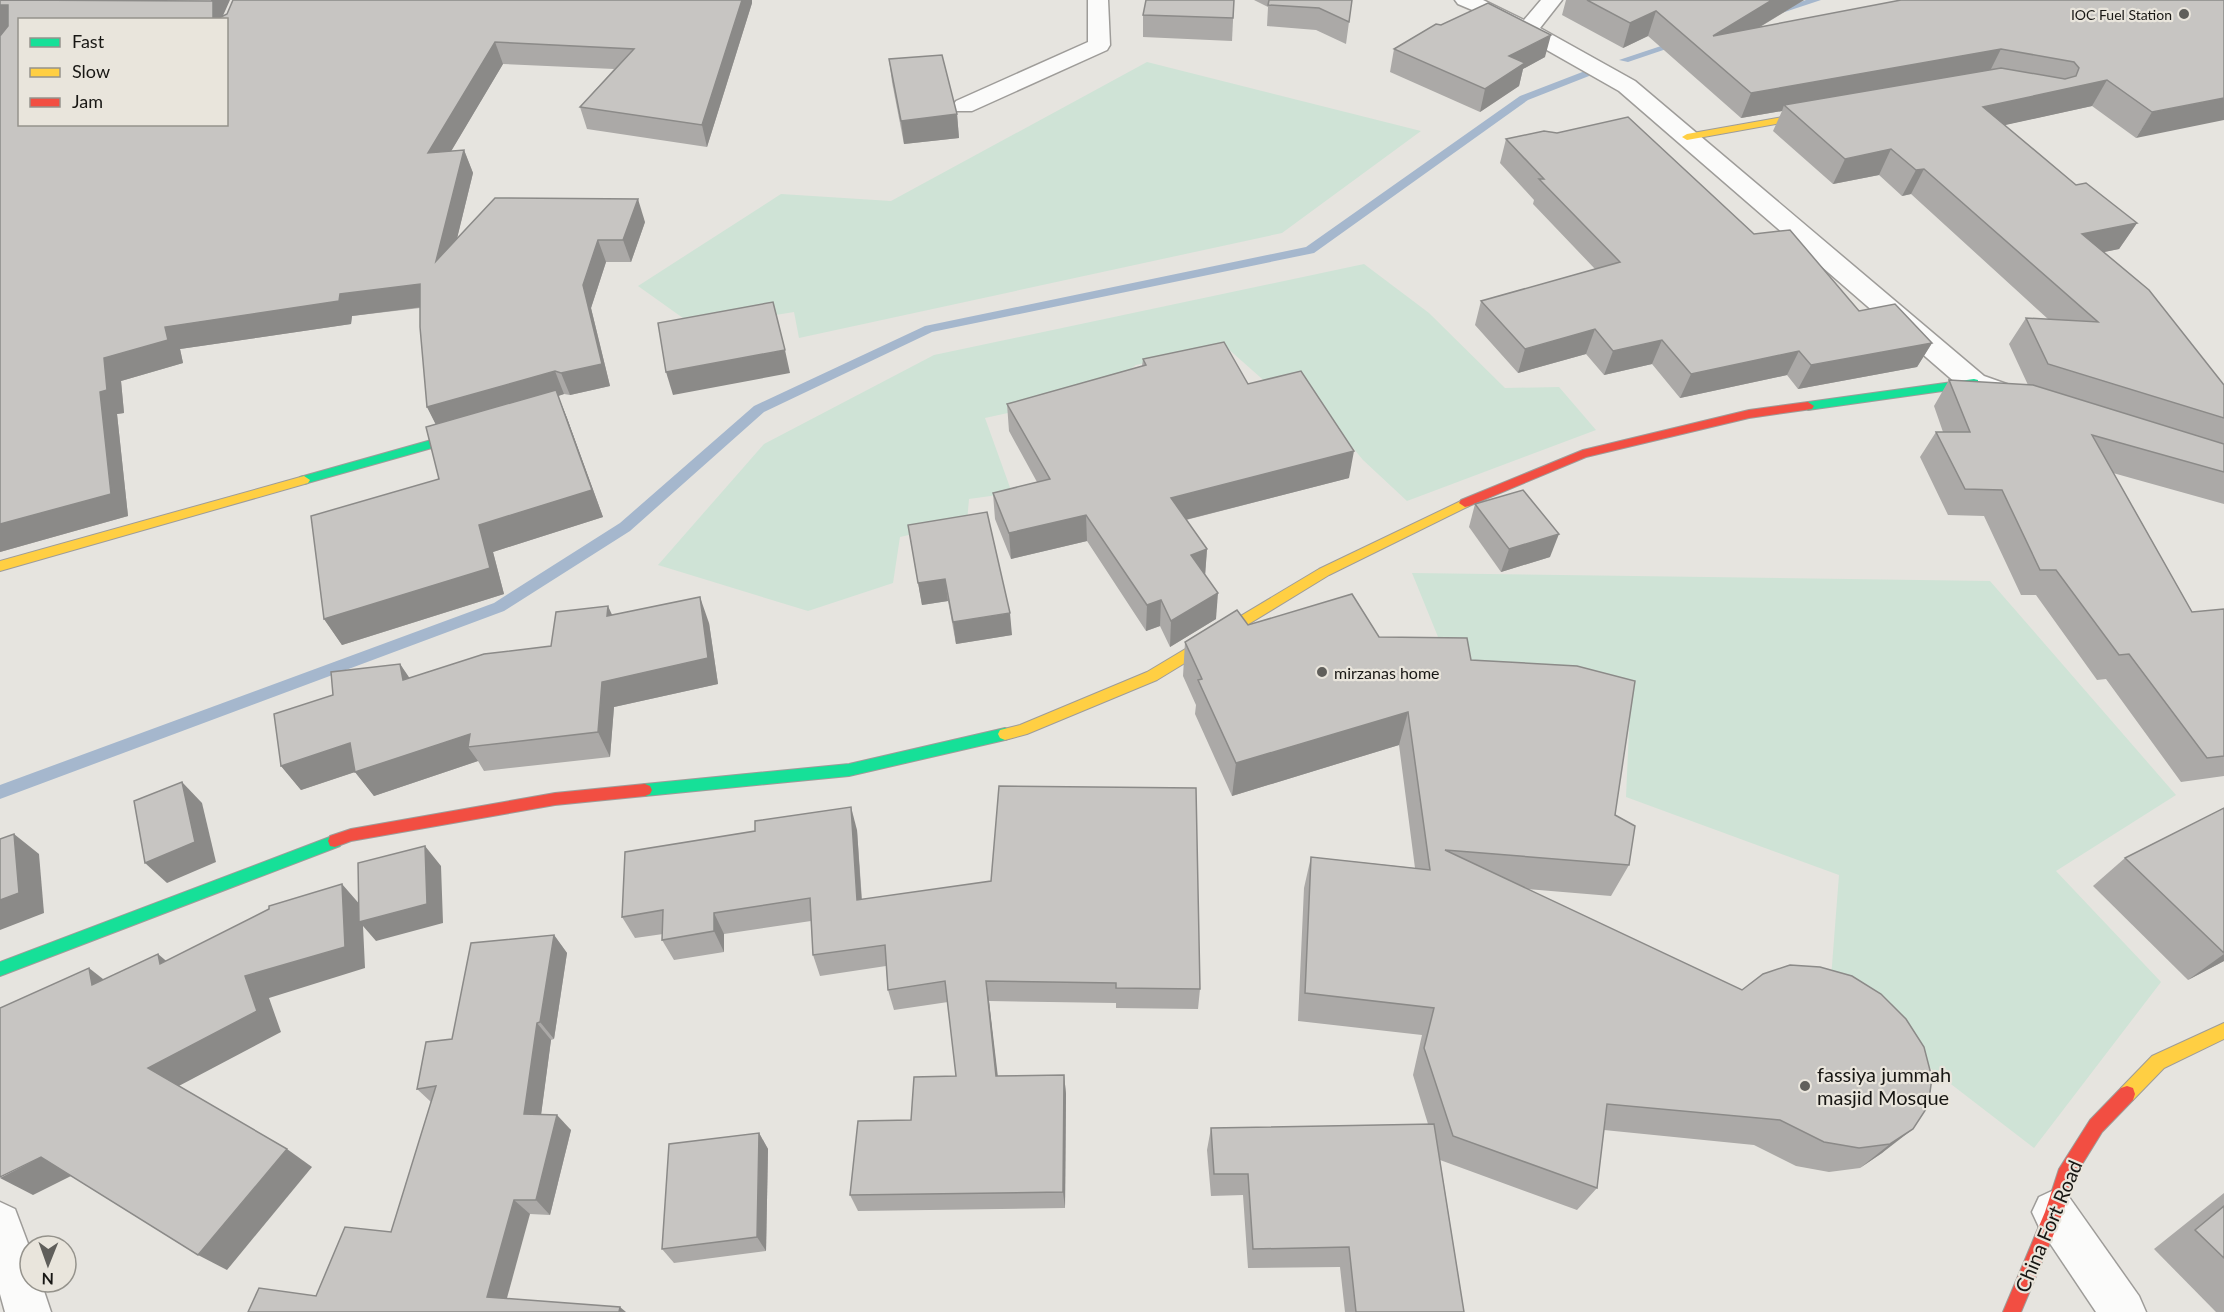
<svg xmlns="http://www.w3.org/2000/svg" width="2224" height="1312" viewBox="0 0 2224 1312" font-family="Lato,sans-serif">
	<rect width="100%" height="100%" fill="#e6e4df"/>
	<g fill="#cfe3d6">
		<path d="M1147,62L1421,131L1282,233L799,338L794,312L697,328L638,286L781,194L891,201Z"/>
		<path d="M1364,264L1429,313L1505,388L1559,387L1596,430L1407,501L1363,460L1300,384L1269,385L1226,347L1136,365L1098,393L985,418L1012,493L969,499L967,522L900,537L893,583L808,611L658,565L764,444L934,355Z"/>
		<path d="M1412,573L1990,581L2176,795L2056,871L2161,982L2034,1148L1830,991L1839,875L1626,797L1630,707L1447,659Z"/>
	</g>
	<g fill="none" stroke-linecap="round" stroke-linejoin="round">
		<g fill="#a5b7cd" fill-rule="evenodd">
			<path d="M1806,0H1821L1773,16L1768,13Z"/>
			<path d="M1676,41L1684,43L1628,62L1619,60Z"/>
			<path d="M1585,71L1590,74L1589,76L1528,100L1314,253L932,332L764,412L630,531L504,611L0,799V785L494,603L620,523L754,406L925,326L1306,247L1520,96Z"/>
		</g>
		<g stroke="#9e9c99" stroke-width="3">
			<g id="street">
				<path d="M1088,0H1108L1110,45L1107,50L972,111H956L953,106L956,101L1088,42Z"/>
				<path d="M1455,0H1483L1524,20L1541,0H1562L1540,28L1635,81L1984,376L2015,387L2019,394L2015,401L2005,403L1964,390L1619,91L1489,17L1458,4Z"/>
				<path d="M2054,1190L2069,1197L2139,1296L2146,1312H2096L2039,1227L2032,1212L2039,1197Z"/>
				<path d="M0,1202L15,1209L30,1249V1282H41L51,1312H5L0,1294Z"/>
			</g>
		</g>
		<g stroke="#9e9c99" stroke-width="2">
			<g id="fast">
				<path d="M1974,379L1978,380V386L1808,410L1802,406L1808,402Z"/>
				<path d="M474,428L478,429L480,432L478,435L304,484L298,480L300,477Z"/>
				<path d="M1005,728L1010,730L1012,734L1010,738L1005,740L849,776L645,796L640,794L638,790L640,786L645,784L849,764Z"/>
				<path d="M335,835L340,836L342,841L340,846L0,976V962Z"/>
			</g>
		</g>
		<g stroke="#9e9c99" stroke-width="2">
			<g id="slow">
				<path d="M1822,110L1825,111V115L1687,140L1682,137L1687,134Z"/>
				<path d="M304,476L310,480L308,483L0,571V561Z"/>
				<path d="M1465,499L1469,500L1471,503L1469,506L1329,575L1157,680L1027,734L1005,740L1000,738L998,734L1000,730L1020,725L1147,672L1319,569Z"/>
				<path d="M2224,1023V1039L2164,1068L2133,1100L2127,1102L2121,1100L2119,1094L2121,1088L2152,1056Z"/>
			</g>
		</g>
		<g stroke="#9e9c99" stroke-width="2">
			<g id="jam">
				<path d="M1808,402L1814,406L1812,409L1749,418L1586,457L1469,506L1465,507L1459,503L1461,500L1583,450L1749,410Z"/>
				<path d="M645,784L650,786L652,790L650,794L645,796L555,805L351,841L335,847L330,846L328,841L330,836L351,829L555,793Z"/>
				<path d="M2127,1086L2133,1088L2135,1094L2133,1100L2102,1132L2073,1179L2063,1212L2021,1312H2003L2045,1212L2059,1169L2090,1120L2121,1088Z"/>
			</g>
		</g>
		<use href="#street" fill="#fbfbfa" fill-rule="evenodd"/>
		<use href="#fast" fill="#16e098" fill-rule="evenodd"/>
		<use href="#slow" fill="#ffcf43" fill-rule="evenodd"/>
		<use href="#jam" fill="#f24e42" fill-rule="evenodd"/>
	</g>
	<g fill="#aba9a7">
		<path d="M0,0L222,16L227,14L233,0H752V3L707,147L587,129L580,107L614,69L503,64L451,151L464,150L473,173L457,238L645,222L631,262H606L591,308L610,386L570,395L564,394L558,396L567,418L603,517L493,552L504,594L342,645L324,619L439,479L436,424L427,407L420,308L352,316L351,324L180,349L183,363L121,381L124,413L117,414L128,516L0,552Z"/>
		<path d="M1234,0L1232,41L1143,37V15Z"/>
		<path d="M1254,0H1352L1346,44L1316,30L1267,26L1268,7Z"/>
		<path d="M1566,0H1804L1760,27L2224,0L2136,138L2092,106L2004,125L2076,185L2137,223L2119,249L2104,252L2224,385V504L2113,473L2192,612L2224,609V776L2181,782L2106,679L2097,680L2036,595H2021L1984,516L1948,515L1920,457L1936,432H1943L1934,406L1949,380L2028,385L2009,344L2026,318L2048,319L1911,194L1902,196L1879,175L1833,184L1773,131L1782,111L1741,118L1648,36L1623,48L1562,15Z"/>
		<path d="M1441,25L1545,57L1523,69L1519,86L1480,112L1390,72L1394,49Z"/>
		<path d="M889,59L957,114L959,138L904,144L892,82Z"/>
		<path d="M1506,139L1754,234L1859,311L1932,343L1917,367L1798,389L1787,375L1680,398L1652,364L1604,375L1586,354L1518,373L1475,325L1481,301L1595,269L1533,204L1534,200L1500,163Z"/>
		<path d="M1143,359L1248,384L1349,478L1186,520L1207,549L1205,575L1216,619L1170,647L1160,626L1146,631L1087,541L1011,559L995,519L993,493L1037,482L1009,431L1007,404L1142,366Z"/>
		<path d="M1475,504L1550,557L1501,572L1469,527Z"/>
		<path d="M908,525L1012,635L956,644L948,601L922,605Z"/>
		<path d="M613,615L709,623L718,684L614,707L610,757L484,771L478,761L374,796L355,772L301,790L281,766L333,695L400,664L409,678L551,646Z"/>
		<path d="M1248,625L1379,637L1471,660L1615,815L1629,865L1611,896L1527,889L1928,1106L1882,1153L1860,1168L1829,1172L1796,1166L1754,1145L1604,1130L1597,1188L1577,1210L1440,1160L1464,1312H1345L1340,1267L1248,1268L1243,1195L1211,1196L1207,1150L1211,1128L1428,1124L1413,1075L1422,1035L1298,1021L1304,888L1311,857L1415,868L1399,745L1232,796L1195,714L1196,705L1183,676L1185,642Z"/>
		<path d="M2224,808V961L2188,980L2093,886L2125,858Z"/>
		<path d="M857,830L862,900L1200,989L1198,1009L1116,1008V1003L989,1001L997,1076L1064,1075L1066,1094L1065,1208L858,1211L850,1195L911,1120L956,1076L948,1002L894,1010L888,990L886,966L820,976L813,955L811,921L724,934V952L674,960L662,940L663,934L635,938L622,917Z"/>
		<path d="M554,935L567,953L554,1039L551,1040L541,1115L571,1130L550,1215L530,1214L316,1296L391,1232L431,1102L417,1089L452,1039Z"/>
		<path d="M759,1133L768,1149L766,1251L674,1263L662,1249Z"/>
		<path d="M2224,1193V1312H2216L2154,1249Z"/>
	</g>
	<g fill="#8b8a88">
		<path d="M211,0H230L222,18V20H213Z"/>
		<path d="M742,0H752V3L707,147L702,125Z"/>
		<path d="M1772,0H1804L1710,57L1713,36Z"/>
		<path d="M0,5H8L20,23L0,40Z"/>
		<path d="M1656,11L1648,36L1623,48L1630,23Z"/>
		<path d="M1551,35L1545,57L1523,69L1519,86L1480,112L1485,89L1509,56Z"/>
		<path d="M495,42L503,64L437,175L428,153Z"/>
		<path d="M2001,49L1988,75L1784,105L1782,111L1741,118L1751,93Z"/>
		<path d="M2107,80L2092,106L1969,133L1983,107Z"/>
		<path d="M2224,98V120L2136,138L2152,112Z"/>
		<path d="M957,114L959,138L904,144L901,121Z"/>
		<path d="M1891,149L1879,175L1833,184L1845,159Z"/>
		<path d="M464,150L473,173L446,284L436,261Z"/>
		<path d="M1924,169L1911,194L1902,196L1916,170Z"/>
		<path d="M638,199L645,222L631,262L623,240Z"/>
		<path d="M2137,223L2119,249L2065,260L2082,234Z"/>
		<path d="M598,240L606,262L591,308L610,386L570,395L561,373L583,285Z"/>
		<path d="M420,284L430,306L352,316L351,324L180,349L183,363L121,381L124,413L117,414L128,516L0,552V524L100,392L104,358L165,327L340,294Z"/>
		<path d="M1595,329L1586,354L1518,373L1525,349Z"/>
		<path d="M1662,340L1652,364L1604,375L1613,351Z"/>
		<path d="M1932,343L1917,367L1798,389L1811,365Z"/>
		<path d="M785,350L790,373L673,395L666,372Z"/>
		<path d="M1799,351L1787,375L1680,398L1691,374Z"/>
		<path d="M555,371L564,394L558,396L567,418L603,517L493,552L504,594L342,645L324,619L479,525L438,429L427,407Z"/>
		<path d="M1354,451L1349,478L1169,524L1171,498Z"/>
		<path d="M1086,515L1087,541L1011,559L1009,533Z"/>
		<path d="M1559,534L1550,557L1501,572L1509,549Z"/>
		<path d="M1207,549L1205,576L1191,555Z"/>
		<path d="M945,579L948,601L922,605L918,583Z"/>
		<path d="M1218,593L1216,619L1170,647L1171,621Z"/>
		<path d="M700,597L709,623L718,684L614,707L610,757L598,732L602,682Z"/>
		<path d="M1161,600L1160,626L1146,631L1147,605Z"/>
		<path d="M608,606L620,632L607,616Z"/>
		<path d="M1010,613L1012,635L956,644L953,622Z"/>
		<path d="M400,664L417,689L403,680Z"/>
		<path d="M1408,712L1399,745L1232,796L1236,763Z"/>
		<path d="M470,734L468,747L478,761L374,796L355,772L301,790L281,766L350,743Z"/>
		<path d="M182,782L202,803L216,862L167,883L145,863Z"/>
		<path d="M851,807L857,830L863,922L857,900Z"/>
		<path d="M14,834L39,854L44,913L0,930V900Z"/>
		<path d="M425,846L441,866L443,923L376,941L363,926L365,968L269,998L281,1032L175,1088L148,1068L342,884L362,907Z"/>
		<path d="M714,913L724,934V952L714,931Z"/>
		<path d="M554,935L567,953L554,1039L540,1022Z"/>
		<path d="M158,954L184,976L160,964Z"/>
		<path d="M2224,954V961L2188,980Z"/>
		<path d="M89,968L117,990L92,985Z"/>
		<path d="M986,981L989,1001L1000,1094L996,1076Z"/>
		<path d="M537,1023L551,1040L539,1130L524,1114Z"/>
		<path d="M1064,1075L1066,1094L1065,1208L1063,1192Z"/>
		<path d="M557,1115L571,1130L550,1215L536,1200Z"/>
		<path d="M1913,1129L1882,1153L1860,1168L1890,1144Z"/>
		<path d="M759,1133L768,1149L766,1251L757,1237Z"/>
		<path d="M287,1149L312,1167L227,1270L198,1255Z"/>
		<path d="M41,1157L73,1175L33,1195L0,1178Z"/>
		<path d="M514,1200L530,1214L504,1309L487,1297Z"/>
		<path d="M620,1307L626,1312H619Z"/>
	</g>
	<g fill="#c7c5c2" stroke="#8b8a88" stroke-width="1.5">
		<path d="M0,0L213,1V20H20V124H226V20H215L227,14L233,0H742L702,125L580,107L634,49L495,42L428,153L464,150L436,261L495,198L638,199L623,240H598L583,285L602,364L561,373L555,371L427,407L420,327V284L340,294L339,301L165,327L168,340L104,358L107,390L100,392L111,494L0,524V36L8,26V5H0Z"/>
		<path d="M1146,0H1234L1233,18L1143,15Z"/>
		<path d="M1269,0H1352L1349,22L1319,8L1268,5Z"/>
		<path d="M1587,0H1772L1713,36L1901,0H2224V98L2152,112L2107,80L1983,107L2076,185L2086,183L2137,223L2082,234L2149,290L2224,385V418L2048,364L2026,318L2098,322L1924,169L1916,170L1891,149L1845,159L1784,105L2001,68L2065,79L2076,76L2079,68L2074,62L2001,49L1751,93L1656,11L1630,23Z"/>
		<path d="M1488,3L1551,35L1509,56L1525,63L1485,89L1394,49L1436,24L1441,25Z"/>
		<path d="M942,55L957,114L901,121L889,59Z"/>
		<path d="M1628,117L1754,234L1790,230L1859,311L1895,304L1932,343L1811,365L1799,351L1691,374L1662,340L1613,351L1595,329L1525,349L1481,301L1620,262L1539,179H1544L1506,139L1544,131L1557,133Z"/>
		<path d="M773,302L785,350L666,372L658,323Z"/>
		<path d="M1224,342L1248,384L1301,371L1354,451L1171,498L1207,549L1191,555L1218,593L1171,621L1161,600L1147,605L1086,515L1009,533L993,493L1050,479L1007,404L1146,365L1143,359Z"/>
		<path d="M1949,380L2033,385L2224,444V472L2092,435L2192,612L2224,609V756L2207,758L2129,654L2119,655L2056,570H2040L2002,490L1965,489L1936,432H1970Z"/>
		<path d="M556,390L592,490L479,525L490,568L324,619L311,516L439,479L426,427Z"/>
		<path d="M1523,490L1559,534L1509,549L1475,504Z"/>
		<path d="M987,512L1010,613L953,622L945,579L918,583L908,525Z"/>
		<path d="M1352,594L1379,637L1467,638L1471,660L1577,666L1635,681L1615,815L1635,826L1629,865L1445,850L1742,990L1763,974L1790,965L1820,967L1852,976L1881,994L1906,1019L1924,1047L1932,1078L1928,1106L1913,1129L1890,1144L1859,1148L1824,1142L1780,1120L1607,1104L1597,1188L1453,1136L1424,1048L1434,1008L1305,993L1311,857L1430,870L1408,712L1236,763L1198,680L1202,679L1185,642L1237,610L1248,625Z"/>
		<path d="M700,597L708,658L602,682L598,732L468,747L470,734L355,772L350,743L281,766L274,714L333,695L331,672L400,664L403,680L484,654L551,646L556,612L608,606L607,616Z"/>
		<path d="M182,782L195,842L145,863L134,801Z"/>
		<path d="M999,786L1196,788L1200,989L1116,988V983L986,981L996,1076L1064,1075L1063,1192L850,1195L858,1121L911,1120L914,1077L956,1076L945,981L888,990L885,945L813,955L810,898L714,913V931L662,940L663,910L622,917L625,852L755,831V821L851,807L857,900L991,881Z"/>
		<path d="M2224,808V953L2125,858Z"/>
		<path d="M14,834L19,893L0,900V839Z"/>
		<path d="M425,846L427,904L359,922L358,863Z"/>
		<path d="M342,884L345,947L245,976L257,1011L148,1068L287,1149L198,1255L41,1157L0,1177V1008L89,968L92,985L158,954L160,964L269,909V906Z"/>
		<path d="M554,935L540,1022L537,1023L524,1114L557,1115L536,1200H514L487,1297L620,1307L619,1312H248L259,1288L316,1296L345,1227L391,1232L436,1086L417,1089L426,1042L452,1039L471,943Z"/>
		<path d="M1434,1124L1464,1312H1356L1349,1247L1253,1249L1248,1174H1214L1211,1128Z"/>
		<path d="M759,1133L757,1237L662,1249L669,1144Z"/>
		<path d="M2224,1206V1258L2195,1230Z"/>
	</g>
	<g fill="#605f5b" stroke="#e9e5dc" stroke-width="2">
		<circle cx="2184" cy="14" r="6"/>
		<circle cx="1322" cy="672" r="6"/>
		<circle cx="1805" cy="1086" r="6"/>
	</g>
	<g text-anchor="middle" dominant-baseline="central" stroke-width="4.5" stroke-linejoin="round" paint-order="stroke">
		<g font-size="14" fill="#181714" stroke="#e9e5dc" text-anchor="end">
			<text x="2172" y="14">IOC Fuel Station</text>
		</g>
		<g font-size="16" fill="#181714" stroke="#e9e5dc" text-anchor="start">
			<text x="1334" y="672">mirzanas home</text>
		</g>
		<g font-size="20" fill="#181714" stroke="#e9e5dc" text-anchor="start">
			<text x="1817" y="1074">fassiya jummah<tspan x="1817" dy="23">masjid Mosque</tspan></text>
		</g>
		<g font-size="20" fill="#181714" stroke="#e9e5dc">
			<text transform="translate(2048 1226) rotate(-67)">China Fort Road</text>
		</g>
	</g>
	<rect x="18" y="18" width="210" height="108" fill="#e9e5dc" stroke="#95938c" stroke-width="1.5"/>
	<rect x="30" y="38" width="30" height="9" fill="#16e098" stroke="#95938c" stroke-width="1.5"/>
	<text x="72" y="48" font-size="18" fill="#181714">Fast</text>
	<rect x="30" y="68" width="30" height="9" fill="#ffcf43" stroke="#95938c" stroke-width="1.5"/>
	<text x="72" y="78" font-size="18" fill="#181714">Slow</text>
	<rect x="30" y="98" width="30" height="9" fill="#f24e42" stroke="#95938c" stroke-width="1.5"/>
	<text x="72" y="108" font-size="18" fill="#181714">Jam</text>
	<g transform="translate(48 1264) rotate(181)"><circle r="28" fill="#e9e5dc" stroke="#95938c" stroke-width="1.5"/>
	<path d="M0-4.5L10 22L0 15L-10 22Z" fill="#605f5b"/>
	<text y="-9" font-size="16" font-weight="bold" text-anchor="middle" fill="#181714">N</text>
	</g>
</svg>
